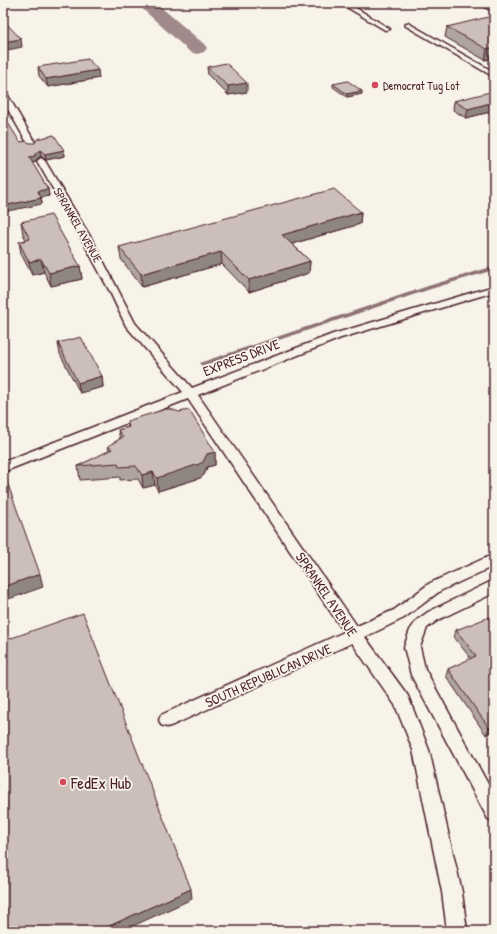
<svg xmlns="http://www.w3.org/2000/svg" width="497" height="934" viewBox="0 0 497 934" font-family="'Patrick Hand',sans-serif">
	<rect width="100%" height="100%" fill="#f7f3e8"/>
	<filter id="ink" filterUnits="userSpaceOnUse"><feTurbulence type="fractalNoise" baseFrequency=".025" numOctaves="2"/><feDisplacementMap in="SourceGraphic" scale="8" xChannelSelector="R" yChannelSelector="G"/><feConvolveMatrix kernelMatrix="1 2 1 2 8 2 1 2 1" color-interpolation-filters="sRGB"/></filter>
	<g filter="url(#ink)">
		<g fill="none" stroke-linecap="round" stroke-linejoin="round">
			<path stroke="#8e7275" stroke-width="3.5" d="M202,364L431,287L494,268"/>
			<path fill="#a0898a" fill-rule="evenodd" d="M136,3H156L204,44L207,48L204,52L197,54L190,52Z"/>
			<g stroke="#4a1f2b" stroke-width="3">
				<g id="street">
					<path d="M340,3H348L390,29L385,30Z"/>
					<path d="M408,23L494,72V77L406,26L405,25Z"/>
					<path d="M3,92L7,94L37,146L36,148H30L29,146L3,101Z"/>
					<path d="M41,158L45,161L94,243L135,323L192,388L333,334L494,286V292L341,338L198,395L357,626L394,610L430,583L494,554V566L440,591L404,618L365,637L408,696L429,750L462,892L467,931H447L442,892L413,750L395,705L352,643L173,725L167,727L161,725L159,720L161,715L344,632L188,399L3,472V462L183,392L126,326L111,294L112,293L109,290L84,243L37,161Z"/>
					<path d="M494,580V593L438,620L427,628L420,647L425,669L494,795V822L488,819L411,675L404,647L410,630L417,620L428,612Z"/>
				</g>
			</g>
			<g stroke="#4a1f2b" stroke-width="3">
				<path id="secondary" d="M477,3H489L494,5V12Z"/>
			</g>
			<use href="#street" fill="#f7f3e8" fill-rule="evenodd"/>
			<use href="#secondary" fill="#f7f3e8" fill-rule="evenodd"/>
		</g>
		<g fill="#afa49f" stroke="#4a1f2b">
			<path d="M494,20V58L485,60L445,37L447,27Z"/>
			<path d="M38,67L99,78L48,87L39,76Z"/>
			<path d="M207,67L247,92L228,95L208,75Z"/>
			<path d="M333,84L362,94L347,97L333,87Z"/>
			<path d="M494,94V111L466,118L453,110L454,101Z"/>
			<path d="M20,142L29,143L64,150L65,156L46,160L41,156L36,160V162L32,163L48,189L49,196L41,197L42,204Z"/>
			<path d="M361,212L360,224L292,244L310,261L309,273L249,292L222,264L142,287L121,259L119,247Z"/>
			<path d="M21,222L80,266L82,279L51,286L44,272L32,275L21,254L19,242L26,240L23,234Z"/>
			<path d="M58,343L102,376L103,387L80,393L60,354Z"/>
			<path d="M127,421L215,452V465L207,467L204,475L200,478L158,491L155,485L143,488L138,479L120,480V477L80,480L78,466L109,451L108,446L120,439L118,430L128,427Z"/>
			<path d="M494,619V736L491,732L486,735L446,676L448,669L471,659L454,637L456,630Z"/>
		</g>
		<g fill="#8f8682" stroke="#4a1f2b">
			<path d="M21,39L22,47L3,51V42Z"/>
			<path d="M494,47V58L485,60L487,49Z"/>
			<path d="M98,70L99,78L48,87L46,79Z"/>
			<path d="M247,83V92L228,95V86Z"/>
			<path d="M362,91V94L347,97V94Z"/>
			<path d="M494,102V111L466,118L468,109Z"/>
			<path d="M40,150L41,156L36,160V162L30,163L29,157Z"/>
			<path d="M64,150L65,156L46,160L45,154Z"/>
			<path d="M48,189L49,196L39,198L38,191Z"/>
			<path d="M41,198L42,204L3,212V206Z"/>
			<path d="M361,212L360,224L281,247L282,235Z"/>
			<path d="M221,252L222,264L142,287L141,274Z"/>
			<path d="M41,259L44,272L32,275L29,262Z"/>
			<path d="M310,261L309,273L249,292V280Z"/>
			<path d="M80,266L82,279L51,286L49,273Z"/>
			<path d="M102,376L103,387L80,393L78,383Z"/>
			<path d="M215,452V465L207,467L204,475L200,478L158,491L157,478L207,454Z"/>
			<path d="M153,472L155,485L143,488L142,475Z"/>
			<path d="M40,574L43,587L3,601V587Z"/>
			<path d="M494,725L491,732L486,735L489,728Z"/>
			<path d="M191,889L192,899L122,931H98Z"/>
		</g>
		<g fill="#ccbfb9" stroke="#4a1f2b">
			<path d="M488,17L494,20V47L487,49L447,27Z"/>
			<path d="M3,20L21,39L3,42Z"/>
			<path d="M88,59L98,70L46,79L38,67Z"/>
			<path d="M226,63L247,83L228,86L207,67Z"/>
			<path d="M348,81L362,91L347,94L333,84Z"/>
			<path d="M490,92L494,94V102L468,109L454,101Z"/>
			<path d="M3,115L20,142L27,141L29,143H35L37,139L54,135L64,150L45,154L40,150L35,154V156L29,157L48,189L38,191L41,198L3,206Z"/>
			<path d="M334,189L361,212L282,235L310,261L249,280L221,252L141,274L119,247Z"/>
			<path d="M51,215L80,266L49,273L41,259L29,262L19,242L30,239L21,222Z"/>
			<path d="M81,337L102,376L78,383L58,343Z"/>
			<path d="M166,409H170L179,412L189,410L215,452L207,454L203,462L199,464L157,478L153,472L142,475L136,466L119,467L118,463L78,466L112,449L108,446L123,437L118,430L129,427L127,421Z"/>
			<path d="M6,479L40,574L3,587V480Z"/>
			<path d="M83,613L191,889L98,931H3V641Z"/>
			<path d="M492,616L494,619V725L489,728L448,669L476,656L456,630Z"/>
			<path d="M278,926L280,931H267Z"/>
		</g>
	</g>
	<g fill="#d1495b" stroke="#f7f3e8" stroke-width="1.5">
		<circle cx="375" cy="85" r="4"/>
		<circle cx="63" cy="782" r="4"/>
	</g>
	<g text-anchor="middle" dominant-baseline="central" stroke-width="3.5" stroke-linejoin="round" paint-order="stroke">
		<g font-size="12" fill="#4a1f2b" stroke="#f7f3e8" text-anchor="start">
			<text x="383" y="85">Democrat Tug Lot</text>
		</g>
		<g font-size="12" fill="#4a1f2b" stroke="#f7f3e8">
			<text transform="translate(78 225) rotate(60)">SPRANKEL AVENUE</text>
		</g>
		<g font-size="14" fill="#4a1f2b" stroke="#f7f3e8">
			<text transform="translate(241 357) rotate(-21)">EXPRESS DRIVE</text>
			<text transform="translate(327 594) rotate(56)">SPRANKEL AVENUE</text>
			<text transform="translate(268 675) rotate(-24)">SOUTH REPUBLICAN DRIVE</text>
		</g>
		<g font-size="17" fill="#4a1f2b" stroke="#f7f3e8" text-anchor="start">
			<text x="71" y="782">FedEx Hub</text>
		</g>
	</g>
	<rect width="497" height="934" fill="none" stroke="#f7f3e8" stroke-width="16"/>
	<rect x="8" y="8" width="481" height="918" fill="none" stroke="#4a1f2b" stroke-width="1.5" filter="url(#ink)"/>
</svg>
